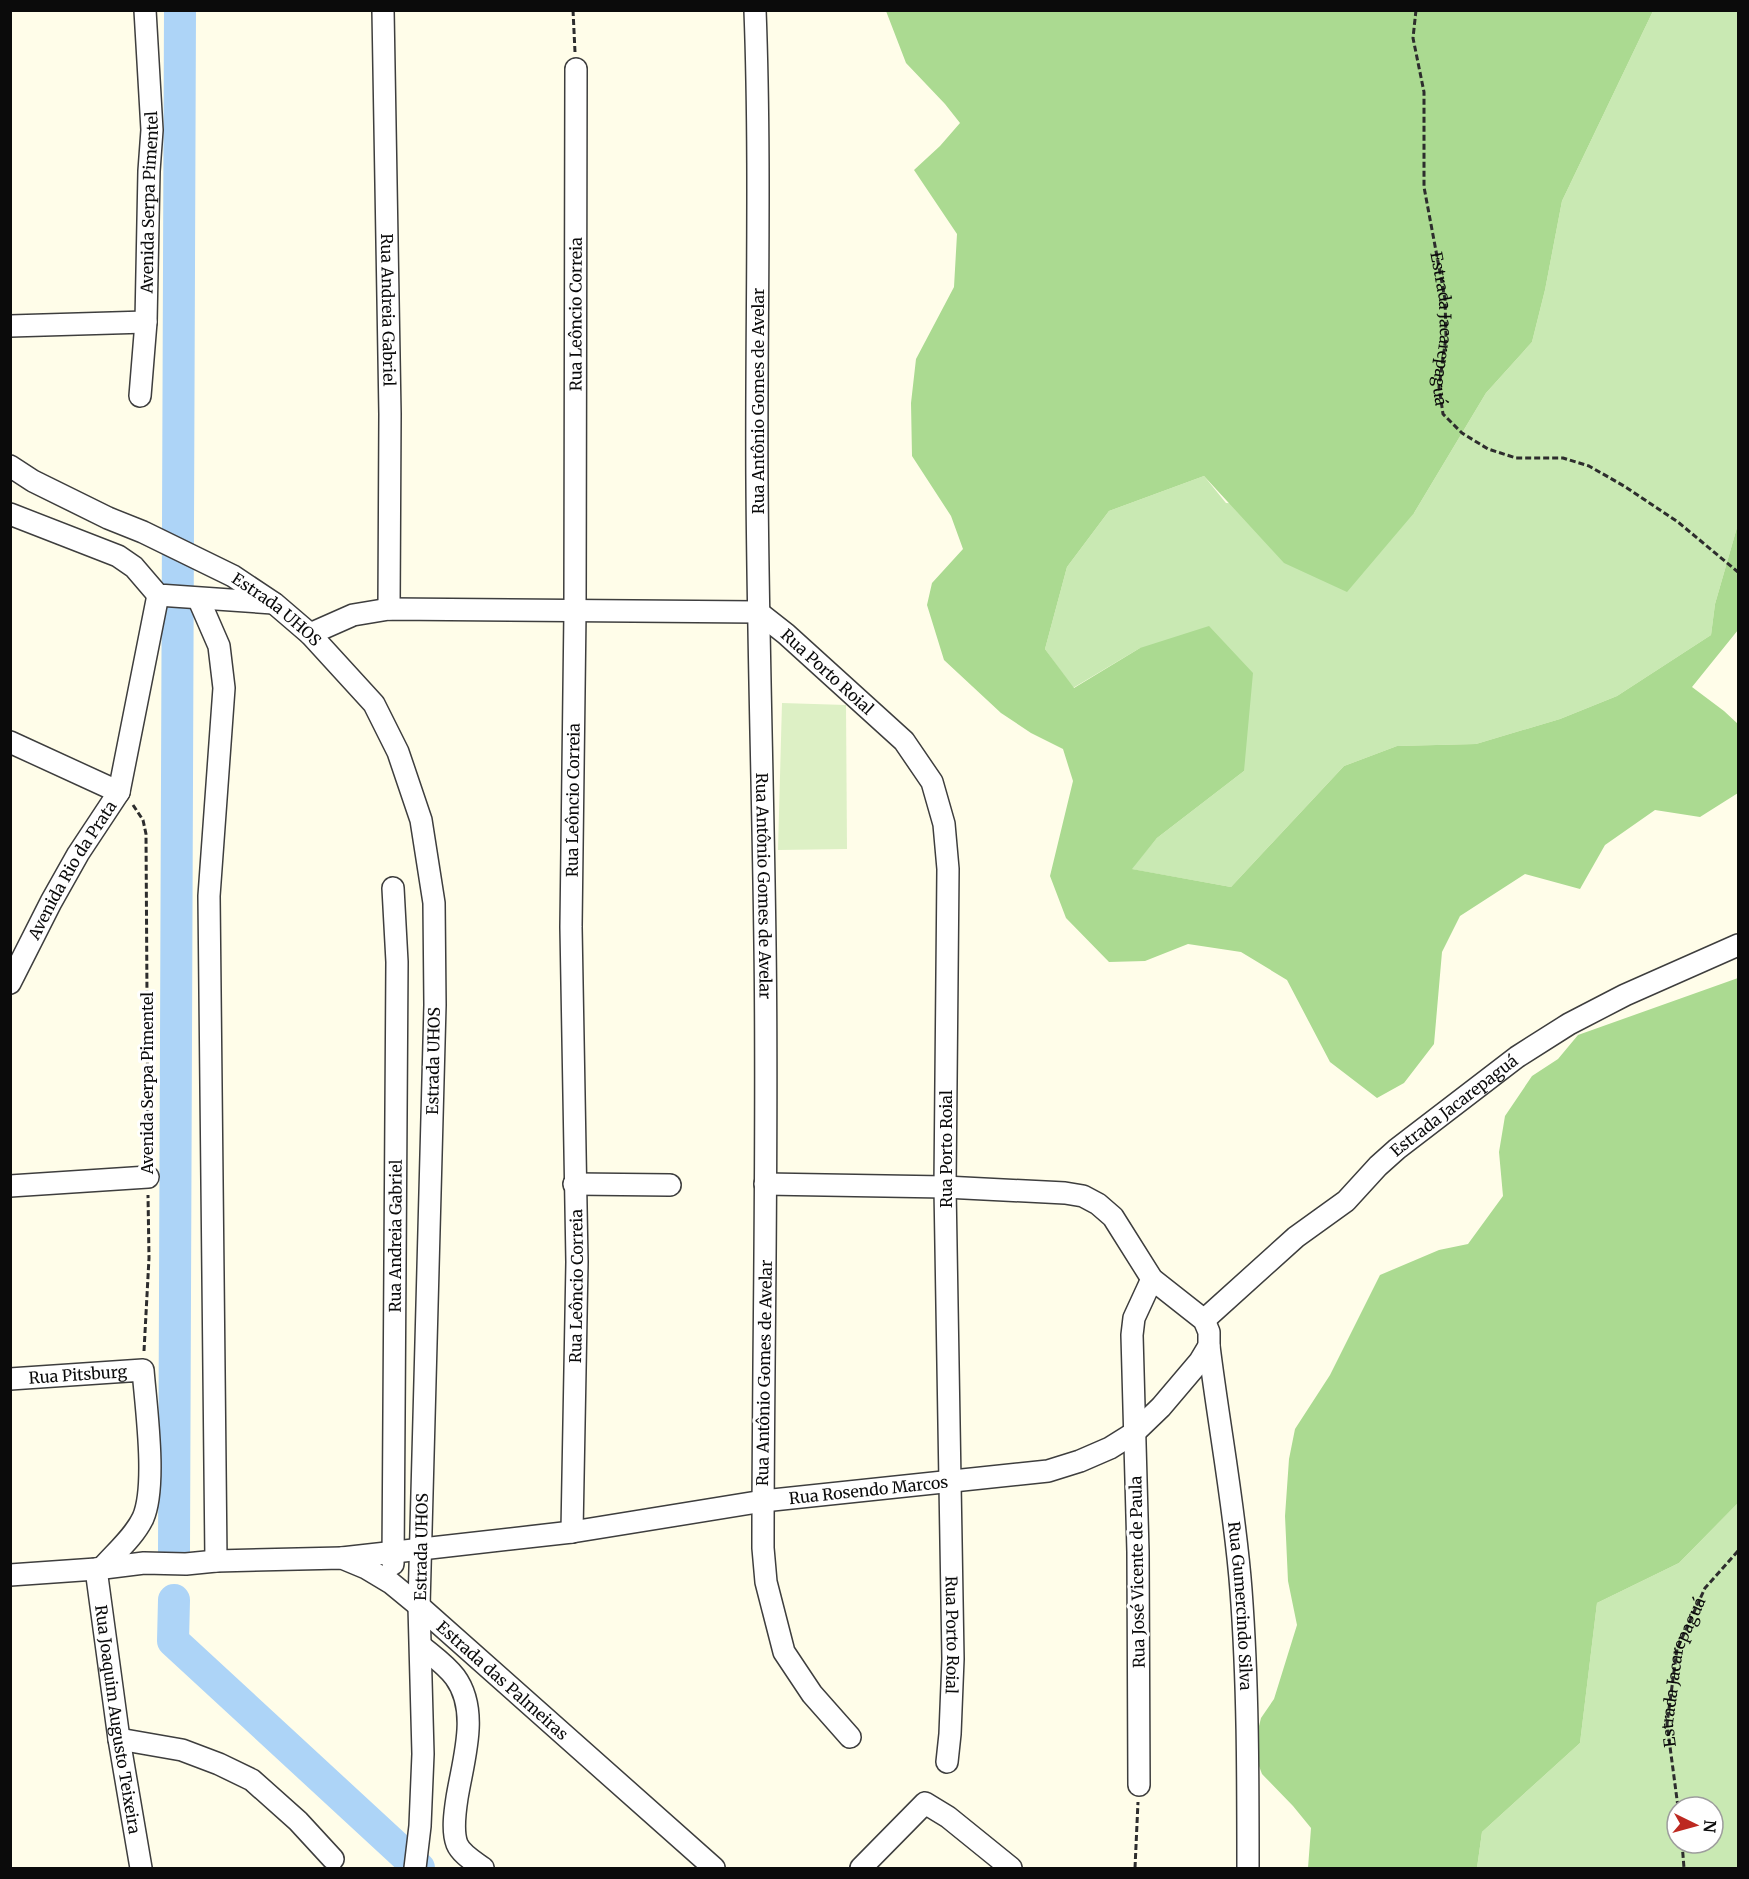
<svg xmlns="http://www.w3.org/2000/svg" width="1749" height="1879" viewBox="0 0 1749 1879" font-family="Merriweather,serif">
	<rect width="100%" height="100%" fill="#fffde9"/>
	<g fill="#c9e9b3" fill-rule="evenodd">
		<path d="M1653,11H1738V524L1715,604L1711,635L1617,696L1560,719L1476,744L1397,746L1344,766L1231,887L1131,869L1157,838L1244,771L1140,648L1073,688L1045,649L1067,567L1109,511L1204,476L1226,503L1414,513L1486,393L1532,342L1545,290L1562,201Z"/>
		<path d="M1738,1503V1868H1477L1482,1832L1580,1743L1597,1603L1679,1563ZM1677,1807H1713V1843H1677Z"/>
	</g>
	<g fill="#abda91">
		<path d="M886,11H1653L1562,201L1545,290L1532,342L1486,393L1414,513L1347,592L1284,563L1204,476L1109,511L1067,567L1045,649L1074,688L1140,648L1209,626L1253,673L1244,771L1157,838L1132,869L1231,887L1344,766L1397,746L1476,744L1560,719L1617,696L1711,635L1715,604L1738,524V630L1692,687L1724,711L1738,724V793L1700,817L1655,810L1605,845L1580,889L1525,874L1460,916L1442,952L1434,1044L1404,1083L1377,1098L1330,1062L1287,980L1241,952L1188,944L1145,961L1109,962L1066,918L1050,876L1073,781L1063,749L1031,733L1001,713L944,660L927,605L932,583L963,549L951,516L912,456L911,403L916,359L954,287L957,234L914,170L940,146L960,123L945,104L906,63Z"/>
		<path d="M1738,978V1503L1679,1563L1597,1603L1580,1743L1482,1832L1477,1868H1308L1311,1828L1293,1806L1262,1774L1253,1750L1261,1718L1274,1699L1297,1625L1288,1581L1285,1516L1289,1459L1295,1429L1330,1375L1380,1275L1439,1250L1468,1244L1503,1196L1499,1152L1505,1116L1532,1076L1558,1059L1578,1035Z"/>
	</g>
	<path fill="#ddf0c5" d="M782,703L846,705L847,849L778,850Z"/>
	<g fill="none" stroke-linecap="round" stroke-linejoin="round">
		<g stroke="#add4f7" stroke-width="32">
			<path d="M174,1551L180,10"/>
			<path d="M174,1600L173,1641L419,1868"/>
		</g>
		<g stroke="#3e3e3e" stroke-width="24">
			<g id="minor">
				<path id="s3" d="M383,10L390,414L389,609"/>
				<path id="s4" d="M755,10C761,168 756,325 757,482C758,636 763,791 765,945C768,1146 763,1347 763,1548L766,1582L784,1652L812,1694L850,1737"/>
				<path d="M10,326L146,322"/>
				<path id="s5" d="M140,396L146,322L149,171L152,130L145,10"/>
				<path id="s6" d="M10,466L33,481L108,518L143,532L233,576L275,604L310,634L374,704L398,752L421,820L434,903L435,1005L419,1606L423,1754L420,1826L415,1868"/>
				<path d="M10,514L118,556L134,567L158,595L273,603"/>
				<path d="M199,600L219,646L224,688L209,896L216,1561"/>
				<path id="s7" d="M310,634L353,615L389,609L758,612L786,634L904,741L932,782L944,824L948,869L945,1187L953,1659L950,1734L947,1762"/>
				<path d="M10,742L119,792"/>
				<path id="s8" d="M10,983L51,902L78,854L119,792L158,595"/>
				<path d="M574,1184L670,1185"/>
				<path d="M10,1186L148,1177"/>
				<path id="s9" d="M1204,1320L1296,1237L1346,1201L1378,1166L1397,1149L1517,1057L1569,1024L1625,995L1738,945"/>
				<path id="s10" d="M1209,1346C1219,1427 1235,1509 1241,1590C1248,1683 1248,1776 1248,1868"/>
				<path id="s11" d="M10,1379L143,1370C146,1407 157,1486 143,1518C134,1537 115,1553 102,1568"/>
				<path id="s12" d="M572,1532L577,1262L571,927L575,612L576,69"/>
				<path id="s13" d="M342,1558L572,1532L763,1501L1048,1471L1080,1461L1110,1448L1134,1433L1161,1407L1200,1361L1209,1346V1332L1204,1320L1152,1279L1113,1217L1098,1204L1083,1196L1065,1193L945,1187L765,1184"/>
				<path id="s14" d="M393,1564L397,962L393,888"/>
				<path id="s15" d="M96,1569L119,1739L141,1868"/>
				<path id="s16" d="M10,1575L96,1569L144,1563L186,1564L216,1561L342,1558L366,1568L391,1583L419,1606L714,1868"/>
				<path d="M421,1646C433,1656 446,1665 455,1677C480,1711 463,1760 457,1798C455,1811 452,1831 457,1844C461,1854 475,1862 483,1868"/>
				<path d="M119,1739L182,1750L219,1764L252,1780L298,1821L333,1859"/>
				<path d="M1139,1785L1138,1552L1132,1335L1134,1318L1152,1279"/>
				<path d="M861,1868L925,1803L948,1817L1011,1868"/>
			</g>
		</g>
		<g stroke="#2d2d2d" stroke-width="3" stroke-dasharray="6 3" stroke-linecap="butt">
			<path d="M573,10L575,52"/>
			<path id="s1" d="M1416,10L1413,38L1424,92V187L1445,299L1446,337L1439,387L1443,414L1462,433L1488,449L1516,458H1563L1589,466L1624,486L1678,522L1738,572"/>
			<path d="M133,805L143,820L146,834L148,1159"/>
			<path d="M144,1351L149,1258L148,1195"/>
			<path id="s2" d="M1678,1807L1667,1724L1677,1649L1705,1588L1738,1551"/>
			<path d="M1682,1843L1684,1868"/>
			<path d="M1135,1868L1138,1802"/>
		</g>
		<use href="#minor" stroke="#fff" stroke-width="21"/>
	</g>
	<g text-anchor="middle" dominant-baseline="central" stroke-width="6" stroke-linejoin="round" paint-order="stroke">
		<g font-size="16" fill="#0b0b0b" stroke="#fff">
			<text stroke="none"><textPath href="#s5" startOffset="194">Avenida Serpa Pimentel</textPath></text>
			<text stroke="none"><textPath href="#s3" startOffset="300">Rua Andreia Gabriel</textPath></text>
			<text stroke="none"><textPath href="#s12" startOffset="1218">Rua Leôncio Correia</textPath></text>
			<text stroke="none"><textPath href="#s1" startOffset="322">Estrada Jacarepaguá</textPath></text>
			<text transform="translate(758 401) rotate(-90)">Rua Antônio Gomes de Avelar</text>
			<text stroke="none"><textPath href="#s6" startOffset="304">Estrada UHOS</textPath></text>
			<text stroke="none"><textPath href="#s7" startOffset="544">Rua Porto Roial</textPath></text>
			<text stroke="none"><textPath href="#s12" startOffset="732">Rua Leôncio Correia</textPath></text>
			<text stroke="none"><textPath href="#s8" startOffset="129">Avenida Rio da Prata</textPath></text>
			<text stroke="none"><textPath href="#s4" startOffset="876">Rua Antônio Gomes de Avelar</textPath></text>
			<text transform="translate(433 1061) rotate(-89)">Estrada UHOS</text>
			<text transform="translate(147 1083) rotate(-90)">Avenida Serpa Pimentel</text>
			<text stroke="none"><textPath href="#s9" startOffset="330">Estrada Jacarepaguá</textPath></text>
			<text transform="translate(946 1149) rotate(-90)">Rua Porto Roial</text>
			<text stroke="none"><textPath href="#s14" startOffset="328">Rua Andreia Gabriel</textPath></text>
			<text stroke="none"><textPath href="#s12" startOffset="246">Rua Leôncio Correia</textPath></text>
			<text transform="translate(764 1373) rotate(-89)">Rua Antônio Gomes de Avelar</text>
			<text stroke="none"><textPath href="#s11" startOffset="68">Rua Pitsburg</textPath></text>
			<text stroke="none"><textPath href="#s13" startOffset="531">Rua Rosendo Marcos</textPath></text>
			<text transform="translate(421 1547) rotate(-89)">Estrada UHOS</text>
			<text transform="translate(1137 1572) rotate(-91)">Rua José Vicente de Paula</text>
			<text stroke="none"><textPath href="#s10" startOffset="262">Rua Gumercindo Silva</textPath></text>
			<text stroke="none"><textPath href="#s7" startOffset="1552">Rua Porto Roial</textPath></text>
			<text stroke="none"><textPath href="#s2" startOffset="138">Estrada Jacarepaguá</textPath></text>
			<text stroke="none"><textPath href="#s16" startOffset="536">Estrada das Palmeiras</textPath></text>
			<text stroke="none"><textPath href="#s15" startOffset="152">Rua Joaquim Augusto Teixeira</textPath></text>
		</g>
	</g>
	<rect width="1749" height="1879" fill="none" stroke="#0b0b0b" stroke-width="24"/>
	<g transform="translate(1695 1825) rotate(95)"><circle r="28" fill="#ffffff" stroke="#9d9d9d" stroke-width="1.5"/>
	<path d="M0-4.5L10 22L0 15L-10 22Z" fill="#bd2921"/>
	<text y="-9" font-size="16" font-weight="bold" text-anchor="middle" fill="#0b0b0b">N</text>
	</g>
</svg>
